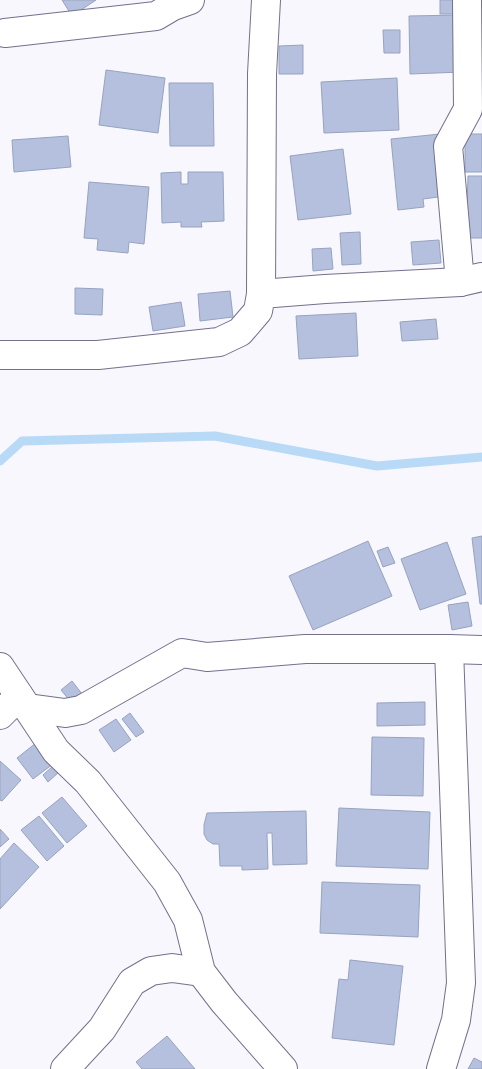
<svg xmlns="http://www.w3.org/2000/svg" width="482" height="1069" viewBox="0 0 482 1069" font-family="Arial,sans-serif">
	<rect width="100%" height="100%" fill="#f7f7fd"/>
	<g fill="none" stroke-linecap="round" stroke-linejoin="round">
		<path stroke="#b8daf7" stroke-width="9" d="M0,461L22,441L215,436L377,466L482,457"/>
	</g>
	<g fill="#b4c0dd" stroke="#97a3bf">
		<path d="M62,0H96L72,16Z"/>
		<rect x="440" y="0" width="23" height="14"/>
		<path d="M460,15L462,72L410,74L409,16Z"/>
		<path d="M383,30H400V53H384Z"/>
		<path d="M303,45V74H279V46Z"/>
		<path d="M106,70L165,78L158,133L99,125Z"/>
		<path d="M397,78L399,130L324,133L321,82Z"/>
		<path d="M169,83H213L214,146H170Z"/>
		<path d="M440,134L446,196L423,199L424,207L398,210L391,139Z"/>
		<rect x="465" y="134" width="17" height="38"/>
		<path d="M68,136L71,167L14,172L12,140Z"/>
		<path d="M343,149L351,214L298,220L290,156Z"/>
		<path d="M181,172V184H188V172H223L224,221L201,222L202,227H181V222L162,223L161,173Z"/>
		<path d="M468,176H482V238H466Z"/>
		<path d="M89,182L149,187L144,244L129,242L128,253L97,250L98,239L84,238Z"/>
		<path d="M360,232L361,264L342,265L340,233Z"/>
		<path d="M439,240L441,263L413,265L411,242Z"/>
		<path d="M331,248L333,269L313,271L312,249Z"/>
		<path d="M75,288L103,289L102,315L75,314Z"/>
		<path d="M230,291L233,317L200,321L198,294Z"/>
		<path d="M181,302L185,326L153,331L149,307Z"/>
		<path d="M356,313L358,356L299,359L296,316Z"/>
		<path d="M436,319L438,339L402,341L400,322Z"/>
		<path d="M482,536V604H480L472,538Z"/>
		<path d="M368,541L392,596L313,630L289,576Z"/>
		<path d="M447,542L466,594L420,610L401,559Z"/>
		<path d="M388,547L395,563L383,567L377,551Z"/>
		<path d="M468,602L472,626L452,630L448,605Z"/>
		<path d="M72,681L86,699L75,707L61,690Z"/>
		<path d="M425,702V725L377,726V703Z"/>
		<path d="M130,713L144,732L136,737L122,719Z"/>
		<path d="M116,719L131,740L114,752L99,730Z"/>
		<path d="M372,737L424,738L423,796L371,795Z"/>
		<path d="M36,743L53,764L33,779L17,758Z"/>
		<path d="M0,761L21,780L2,801L0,800Z"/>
		<path d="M53,766L59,772L48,782L43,775Z"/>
		<path d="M62,797L87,826L67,843L42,813Z"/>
		<path d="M339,808L430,812L428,869L336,866Z"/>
		<path d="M306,811L307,864L273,865L272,833H267L268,869L242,870V866H220L219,844H213L207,840L204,834V825L207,813Z"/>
		<path d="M39,816L64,846L47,861L21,830Z"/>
		<path d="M0,829L9,839L0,847Z"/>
		<path d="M14,843L39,867L0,909V859Z"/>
		<path d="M322,882L420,885L418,937L320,933Z"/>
		<path d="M350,960L403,966L394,1045L332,1038L339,979L348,980Z"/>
		<path d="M167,1036L195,1069H142L136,1062Z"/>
		<path d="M474,1058L482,1062V1069H468Z"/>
	</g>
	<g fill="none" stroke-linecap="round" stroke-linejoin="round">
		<g stroke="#74708c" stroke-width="30">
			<g id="minor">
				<path d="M5,33L156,16L173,6L190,0"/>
				<path d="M460,282L448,146L468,109L467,0"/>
				<path d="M261,294L262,74L266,0"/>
				<path d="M0,355H98L219,342L240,332L258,311L261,294L325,289L460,282L482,277"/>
				<path d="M0,667L56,751L88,782L167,882L188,920L201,972L224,1002L283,1069"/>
				<path d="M28,708L65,713L81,710L182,653L207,657L305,649H449L482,650"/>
				<path d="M0,715L19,696"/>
				<path d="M65,1069L102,1029L132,982L151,971L172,968L201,972"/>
				<path d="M441,1069L456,1020L461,983L449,649"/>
			</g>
		</g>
		<use href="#minor" stroke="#fff" stroke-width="28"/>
	</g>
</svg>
